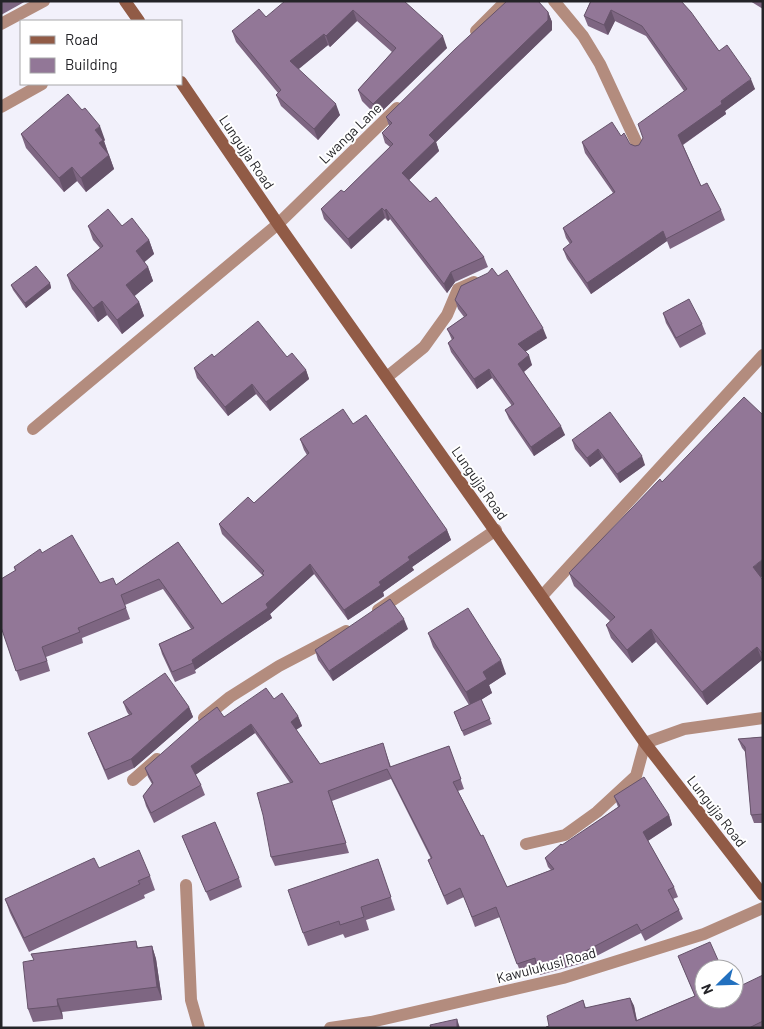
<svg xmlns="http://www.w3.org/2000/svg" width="764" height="1029" viewBox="0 0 764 1029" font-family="Barlow,sans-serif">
	<rect width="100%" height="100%" fill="#f2f1fb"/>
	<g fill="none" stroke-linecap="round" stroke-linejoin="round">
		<path stroke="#b38c7e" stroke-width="12" d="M186,885L191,1000L199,1028"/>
		<g stroke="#b38c7e" stroke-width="12">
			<path d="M554,1L583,36L600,64L639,148"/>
			<path d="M1,24L44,1"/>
			<path d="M476,31L506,1"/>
			<path d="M1,107L42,84"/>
			<path d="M387,377L424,347L447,315L458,289L474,282"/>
			<path d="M33,429L278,224L397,108"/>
			<path d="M542,596L763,355"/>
			<path d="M378,610L496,530"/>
			<path d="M204,718L230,697L279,666L346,631"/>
			<path d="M133,780L157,759"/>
			<path d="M526,844L565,835L597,812L636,776L645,743L684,729L763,718"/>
			<path d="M330,1028L371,1022L563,978L704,934L763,908"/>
		</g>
		<g stroke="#915b46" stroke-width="12">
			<path d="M125,1L139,21"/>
			<path d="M181,82L278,224L645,743L763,895"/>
		</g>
	</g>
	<g fill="#7e6682">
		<path d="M1,1H26L1,15Z"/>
		<path d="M404,1L447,48L377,116L362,101L358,90L392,52L357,21L330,47L328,45L298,69L340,115L318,140L281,106L276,95L278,93L236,42L232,31L266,17Z"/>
		<path d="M589,1H681L719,51L755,89L725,111L726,114L683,145L701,186L721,210L725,220L670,249L667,241L591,294L567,259L563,249L570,244L566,238L563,228L613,193L585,153L582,142L621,136L630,144L635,146L639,145L684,91L646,36L615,21L608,35L588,26L584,16L590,2Z"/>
		<path d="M750,1H763V9Z"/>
		<path d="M548,12L552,22V30L436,142L439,151L409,180L484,257L488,267L455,282L447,293L390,219L388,221L385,218L351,249L324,219L321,209L344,192L390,147L385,143L382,133L389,126L386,117Z"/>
		<path d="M21,134L105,140L104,141L114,169L86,192L77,181L64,192L26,148Z"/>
		<path d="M88,226H122L149,240L154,254L144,262L148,267L153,281L134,296L139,302L144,316L122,334L107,315L98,322L72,289L67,275L100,248L93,240Z"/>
		<path d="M50,283L51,288L26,308L13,290L11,285Z"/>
		<path d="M455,300L547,338L525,351L532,365L524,372L565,435L534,456L509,419L505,410L512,406L492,378L477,389L451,352L448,343L452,340L447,329L464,317L458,309Z"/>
		<path d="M663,313L702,324L706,334L680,348L666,323Z"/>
		<path d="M214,357H287L306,370L309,379L270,411L256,394L228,416L197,378L194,368Z"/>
		<path d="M353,424L447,530L451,540L412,567L414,570L383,592L384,596L348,620L314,574L270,614L272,618L195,670L196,673L175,682L162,654L159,644L191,629L163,589L125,605L130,619L82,638L83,643L46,657L50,671L20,681L2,629L1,630V579L15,571L14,567L42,553L100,583L116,585L178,542L222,604L263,576L222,534L219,524L254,503L307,455L304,450L300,439Z"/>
		<path d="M572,440L645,465L620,483L602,458L590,467L575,449Z"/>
		<path d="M662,482L763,580V660H762L707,705L656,642L632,663L611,638L606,625L610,621L574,586L569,573Z"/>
		<path d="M408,629L333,681L318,660L315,650Z"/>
		<path d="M428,633L506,674L489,685L492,693L481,700L492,724L464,736L454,712L469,705L433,647Z"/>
		<path d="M274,699L298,716L302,726L296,730L320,764L386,753L391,767L449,746L464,789L458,791L507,887L551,870L548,867L545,858L618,807L614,796L669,815L672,825L648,841L674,887L678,897L673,899L679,910L683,919L645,941L641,933L583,963L540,975L537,968L521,974L500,917L475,927L464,897L447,905L428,860L431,859L391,779L332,801L349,853L275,866L271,857L290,783L255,733L195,775L201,785L205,795L154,823L146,806L143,796L152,784L148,777L145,768L224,717Z"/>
		<path d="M123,702L189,707L193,717L134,768L108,780L88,733L129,715L127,712Z"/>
		<path d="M763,737V823H754L751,815L746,753L742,748L738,739Z"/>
		<path d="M182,836L239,878L242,887L210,901Z"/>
		<path d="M378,859L395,910L366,920L369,930L345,938L343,934L308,946L303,933Z"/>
		<path d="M99,868L150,876L155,890L144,895L145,898L29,952L10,913L5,899Z"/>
		<path d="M136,941L138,948L152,946L156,959L162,1000L62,1012L63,1019L33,1022L28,1009L34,960L31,954Z"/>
		<path d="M678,956L734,999L763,975V1028H546L583,1000L586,1008L630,998L634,1006L637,1020L695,996Z"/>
	</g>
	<g fill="#66536a">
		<path d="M353,10L357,21L330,47L326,36Z"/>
		<path d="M611,10L615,21L608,35L604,25Z"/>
		<path d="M548,12L552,22V30L436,142L439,151L406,183L402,173L429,135Z"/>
		<path d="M324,34L328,45L294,73L290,61Z"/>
		<path d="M443,36L447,48L377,116L373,104Z"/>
		<path d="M751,79L755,89L725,111L726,114L682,145L678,135L721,101Z"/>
		<path d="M336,104L340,115L318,140L314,129Z"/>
		<path d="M100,126L105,140L104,141L108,153L104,157L99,143L95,130Z"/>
		<path d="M109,155L114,169L86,192L81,178Z"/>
		<path d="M72,167L77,181L64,192L59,178Z"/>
		<path d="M382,208L385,218L351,249L348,239Z"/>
		<path d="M386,209L390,219L388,221L385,211Z"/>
		<path d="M663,231L667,241L591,294L587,283Z"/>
		<path d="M149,240L154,254L141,265L136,251Z"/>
		<path d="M148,267L153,281L131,299L126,285Z"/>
		<path d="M451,272L455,282L447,293L444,284Z"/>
		<path d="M50,283L51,288L26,308L25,303Z"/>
		<path d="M102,301L107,315L98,322L93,308Z"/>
		<path d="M139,302L144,316L122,334L117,320Z"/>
		<path d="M543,328L547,338L522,354L518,344Z"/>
		<path d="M529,355L532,365L522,373L518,364Z"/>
		<path d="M489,369L492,378L477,389L474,379Z"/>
		<path d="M306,370L309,379L270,411L266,402Z"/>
		<path d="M252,384L256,394L228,416L225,407Z"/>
		<path d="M561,426L565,435L534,456L531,447Z"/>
		<path d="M598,449L602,458L590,467L587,458Z"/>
		<path d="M642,456L645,465L620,483L617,474Z"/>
		<path d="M447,530L451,540L412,567L414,570L383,592L384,596L348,620L344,610L408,557Z"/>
		<path d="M763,559V576L757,580L753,567Z"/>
		<path d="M310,564L314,574L270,614L272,618L195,670L192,660L266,604Z"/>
		<path d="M404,619L408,629L333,681L329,671Z"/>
		<path d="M651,629L656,642L632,663L627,650Z"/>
		<path d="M757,647L762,660L707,705L702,692Z"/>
		<path d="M501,660L506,674L489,685L492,693L471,706L466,692L483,672Z"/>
		<path d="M189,707L193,717L134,768L131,759Z"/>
		<path d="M298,716L302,726L294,731L291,722Z"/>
		<path d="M251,724L255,733L194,776L191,766Z"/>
		<path d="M669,815L672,825L646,842L643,832Z"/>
		<path d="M152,946L156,959L162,1000L157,987Z"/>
		<path d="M630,998L634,1006L638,1028L636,1021Z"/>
		<path d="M57,999L62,1012L63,1019L58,1006Z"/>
		<path d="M457,1019L460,1028H457Z"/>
	</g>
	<g fill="#927797" stroke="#66536a">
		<path d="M285,1H404L443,36L373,104L358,90L396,48L353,10L326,36L324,34L290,61L336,104L314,129L276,95L281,90L232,31L259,9L266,17Z"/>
		<path d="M507,1H538L548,12V20L429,135L435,141L402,173L430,202L436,197L484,257L451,272L444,284L386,209L385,211L382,208L348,239L321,209L341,190L344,192L393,144L382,133L392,123L386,117L455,49Z"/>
		<path d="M591,1H681L691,12L719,51L727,45L751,79L721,101L722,104L678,135L701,186L707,183L721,210L666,239L663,231L587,283L563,249L572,242L563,228L615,192L582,142L612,122L621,136L624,133L630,144L635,146L639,145L643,138L638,124L687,89L642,26L611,10L604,25L584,16Z"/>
		<path d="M68,94L82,110L85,108L100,126L95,130L103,140L99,143L109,155L81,178L72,167L59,178L21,134Z"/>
		<path d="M108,209L122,226L132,218L149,240L136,251L148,267L126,285L139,302L117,320L102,301L93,308L67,275L103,246L88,226Z"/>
		<path d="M36,266L50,283L25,303L11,285Z"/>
		<path d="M492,268L498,276L507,270L543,328L518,344L529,355L518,364L561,426L531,447L505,410L514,404L489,369L474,379L448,343L454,338L447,329L467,315L455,300L461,286L488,273Z"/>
		<path d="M689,299L702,324L676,338L663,313Z"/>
		<path d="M258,321L287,357L292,353L306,370L266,402L252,384L225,407L194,368L212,354L214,357Z"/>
		<path d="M744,397L763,415V559L753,567L763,580V652L762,653L757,647L702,692L651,629L627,650L606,625L615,617L569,573L660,479L662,482Z"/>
		<path d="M343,409L353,424L366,415L447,530L408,557L410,560L379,582L381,585L344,610L310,564L266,604L268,608L192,660L193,663L172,672L159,644L194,628L159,579L121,595L126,608L78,628L80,632L42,647L47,661L16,671L1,627V579L16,570L14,567L40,549L42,553L72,535L100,583L113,578L116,585L178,542L222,604L264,575L262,573L264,571L219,524L248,497L254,503L309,453L300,439Z"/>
		<path d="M610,412L642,456L617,474L598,449L587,458L572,440Z"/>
		<path d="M390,599L404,619L329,671L315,650Z"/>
		<path d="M468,608L501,660L483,672L487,679L466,692L428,633Z"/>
		<path d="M165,673L189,707L131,759L105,770L88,733L132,714L123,702Z"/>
		<path d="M266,688L274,699L282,693L298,716L291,722L320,764L383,743L390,767L449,746L461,779L453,782L481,836L483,835L507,887L554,869L545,858L561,844L562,845L620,806L614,796L644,777L669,815L643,832L674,887L668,890L679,910L641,931L637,924L580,954L536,965L535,958L517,964L496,907L472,917L460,888L444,896L428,860L432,858L387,769L328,791L346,843L271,857L263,815L257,793L293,782L251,724L191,766L201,785L151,813L143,796L153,783L145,768L196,723L217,707L224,717Z"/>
		<path d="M481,699L490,719L462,731L454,712Z"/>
		<path d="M763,737V814L751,815L745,747L738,739Z"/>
		<path d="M215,822L239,878L206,892L182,836Z"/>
		<path d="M139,850L150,876L138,881L140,884L24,938L5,899L94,858L99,868Z"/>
		<path d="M378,859L391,897L361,907L364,917L340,925L339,921L303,933L288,890Z"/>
		<path d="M136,941L137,948L152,946L157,987L57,999L58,1006L28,1009L23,962L34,960L31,954Z"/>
		<path d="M710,942L722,969H704V999H734V989L763,975V1021L749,1028H546V1027L549,1026L547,1016L583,1000L585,1008L630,998L636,1021L695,996L678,956Z"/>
		<path d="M457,1019V1028H431L430,1025Z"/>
	</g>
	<g text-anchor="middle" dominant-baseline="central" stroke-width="4" stroke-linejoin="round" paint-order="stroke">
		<g font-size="14" fill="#242428" stroke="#fff">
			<text transform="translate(350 133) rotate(-44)">Lwanga Lane</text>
			<text transform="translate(247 152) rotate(56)">Lungujja Road</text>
			<text transform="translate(480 483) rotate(55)">Lungujja Road</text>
			<text transform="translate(717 811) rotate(52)">Lungujja Road</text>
			<text transform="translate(546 965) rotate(-15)">Kawulukusi Road</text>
		</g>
	</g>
	<rect width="764" height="1029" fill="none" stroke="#242428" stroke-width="5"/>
	<rect x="20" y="20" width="162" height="65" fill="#ffffff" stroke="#a7a7a9"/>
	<rect x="30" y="36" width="25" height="8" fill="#915b46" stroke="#a7a7a9"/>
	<text x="65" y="45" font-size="15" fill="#242428">Road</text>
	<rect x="30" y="58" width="25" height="15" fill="#927797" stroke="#a7a7a9"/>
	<text x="65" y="70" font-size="15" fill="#242428">Building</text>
	<g transform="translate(719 984) rotate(247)"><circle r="24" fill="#ffffff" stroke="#a7a7a9"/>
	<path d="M0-4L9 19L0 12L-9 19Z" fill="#2270bf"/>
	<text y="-8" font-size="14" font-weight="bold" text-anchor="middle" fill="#242428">N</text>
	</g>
</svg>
